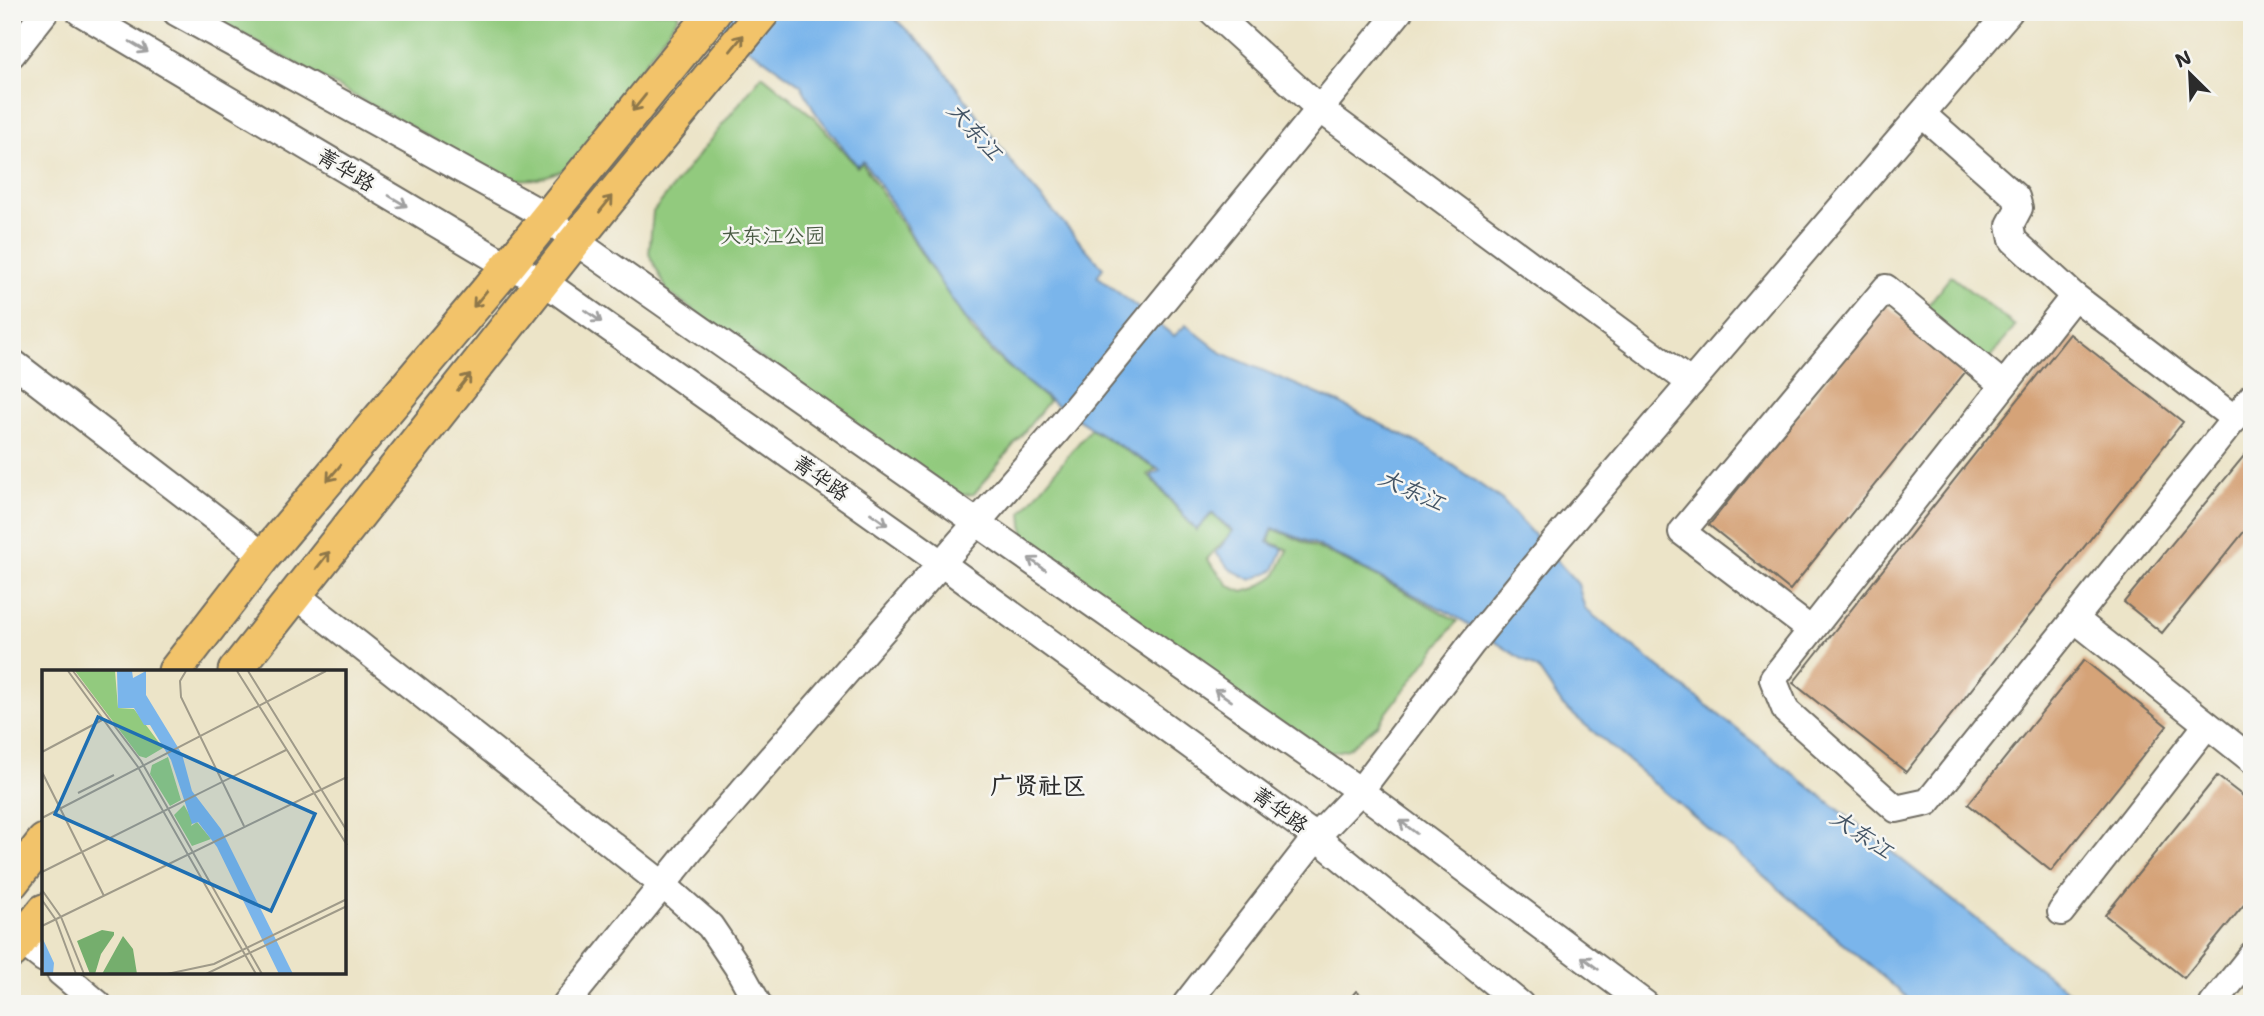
<svg xmlns="http://www.w3.org/2000/svg" width="2264" height="1016" viewBox="0 0 2264 1016" font-family="'Shantell Sans','LXGW WenKai TC',sans-serif">
	<rect width="100%" height="100%" fill="#f6f6f2"/>
	<filter id="ink" filterUnits="userSpaceOnUse"><feTurbulence type="fractalNoise" baseFrequency=".0143" numOctaves="2"/><feDisplacementMap in="SourceGraphic" scale="14" xChannelSelector="R" yChannelSelector="G"/><feConvolveMatrix kernelMatrix="1 2 1 2 8 2 1 2 1" color-interpolation-filters="sRGB"/></filter>
	<filter id="wash" filterUnits="userSpaceOnUse"><feTurbulence type="fractalNoise" baseFrequency=".00686" numOctaves="4" result="noise"/><feDisplacementMap in="SourceGraphic" scale="28" xChannelSelector="R" yChannelSelector="G"/><feGaussianBlur stdDeviation="1.57" result="paint"/><feColorMatrix in="noise" values="0 0 0 0 0 0 0 0 0 0 0 0 0 0 0 0 0 1.4 0 .05"/><feComposite in="paint" operator="in"/></filter>
	<g filter="url(#wash)">
		<rect width="100%" height="100%" fill="#ece4c8"/>
		<g fill="#92ca7e" stroke="#5e7a54" stroke-width="2">
			<path d="M202,12H676L679,15L569,168L538,179L507,180Z"/>
			<path d="M762,75L814,117L857,167L862,163L972,331L994,355L1049,401L974,494L955,496L668,292L649,254L653,212Z"/>
			<path d="M1951,276L2015,326L1988,360L1924,310Z"/>
			<path d="M1090,429L1156,469L1148,475L1196,531L1212,514L1232,532L1207,559L1229,586L1243,592L1256,588L1276,575L1288,550L1269,541L1273,529C1338,555 1397,587 1457,621L1378,724L1348,749L1320,755L1037,556L1024,536L1022,512Z"/>
		</g>
		<path fill="#7ab5eb" stroke="#52708b" stroke-width="2" d="M697,12H837L843,17L848,12H888L933,55L1018,171L1103,268L1097,276L1174,336L1186,325L1222,353L1339,403L1428,448L1502,500L1578,584L1585,609L2084,1004H1915L1563,706L1539,670L1450,613L1315,544L1273,528L1267,542L1283,549L1274,570L1251,580L1230,569L1216,553L1233,531L1212,513L1196,530L1151,476L1160,470C1093,430 1019,388 971,325C930,274 903,213 863,161L857,165L816,113L801,85Z"/>
		<g id="blocks">
			<g fill="#d5a378">
				<path d="M1886,305L1967,370L1790,590L1709,525Z"/>
				<path d="M2070,334L2183,422L1906,772L1793,683Z"/>
				<path d="M2252,446V522L2162,633L2124,602Z"/>
				<path d="M2084,660L2167,726L2051,871L1968,804Z"/>
				<path d="M2217,776L2252,803V895L2184,978L2105,915Z"/>
				<path d="M1356,991L1373,1004H1345Z"/>
			</g>
		</g>
	</g>
	<g filter="url(#ink)">
		<use href="#blocks" fill-opacity="0" stroke="#6f6c62" stroke-width="2"/>
		<g fill="none" stroke-linecap="round" stroke-linejoin="round">
			<g stroke="#6f6c62" stroke-width="30">
				<g id="minor">
					<path d="M80,12L508,266L543,281L941,563L1316,837L1520,1004"/>
					<path d="M176,12L546,216L575,241L1360,791L1645,1004"/>
					<path d="M1213,12L1320,109L1691,383"/>
					<path d="M12,54L45,12"/>
					<path d="M1922,114L2016,197L2019,208L2010,225L2013,240L2074,296L2235,419"/>
					<path d="M2074,296L1773,679L1786,711L1896,809L1928,802L2252,397"/>
					<path d="M12,362L264,556"/>
					<path d="M296,595L662,884L710,926L737,966L758,1004"/>
					<path d="M2076,620L2252,760"/>
					<path d="M1811,630L1682,532L1886,288L2003,385"/>
					<path d="M2061,912L2207,725"/>
					<path d="M12,934L44,959"/>
					<path d="M60,972L98,1004"/>
					<path d="M566,1004L690,851L1056,432L1399,12"/>
					<path d="M1186,1004L1316,837L1360,791L1472,643L1551,546L2009,12"/>
					<path d="M2213,1004L2252,955"/>
				</g>
			</g>
			<g stroke="#6f6c62" stroke-width="37">
				<g id="major">
					<path d="M175,671L264,556L508,266L714,12"/>
					<path d="M235,671L575,241L763,12"/>
					<path d="M12,882L44,841"/>
					<path d="M12,951L44,911"/>
				</g>
			</g>
			<use href="#minor" stroke="#fff" stroke-width="26"/>
			<use href="#major" stroke="#f2c36a" stroke-width="33"/>
		</g>
		<defs><path id="oneway-shaft" d="M-6 0H5M1.5-3L5.5 0L1.5 3" fill="none" stroke-width="1.6" stroke-linecap="round" stroke-linejoin="round" transform="scale(1.75)"/></defs>
		<g stroke="#8e774a">
			<use href="#oneway-shaft" transform="translate(737 43) rotate(-51)"/>
			<use href="#oneway-shaft" transform="translate(639 103) rotate(129)"/>
			<use href="#oneway-shaft" transform="translate(606 204) rotate(-51)"/>
			<use href="#oneway-shaft" transform="translate(480 299) rotate(130)"/>
			<use href="#oneway-shaft" transform="translate(464 382) rotate(-52)"/>
			<use href="#oneway-shaft" transform="translate(334 473) rotate(130)"/>
			<use href="#oneway-shaft" transform="translate(323 560) rotate(-52)"/>
		</g>
		<g stroke="#a0a0a0">
			<use href="#oneway-shaft" transform="translate(139 47) rotate(31)"/>
			<use href="#oneway-shaft" transform="translate(398 201) rotate(31)"/>
			<use href="#oneway-shaft" transform="translate(593 316) rotate(35)"/>
			<use href="#oneway-shaft" transform="translate(879 519) rotate(35)"/>
			<use href="#oneway-shaft" transform="translate(1037 564) rotate(-145)"/>
			<use href="#oneway-shaft" transform="translate(1223 695) rotate(-145)"/>
			<use href="#oneway-shaft" transform="translate(1408 827) rotate(-143)"/>
			<use href="#oneway-shaft" transform="translate(1590 963) rotate(-143)"/>
		</g>
	</g>
	<g text-anchor="middle" dominant-baseline="central" stroke-width="5" stroke-linejoin="round" paint-order="stroke">
		<g font-size="21" fill="#2b2b2b" stroke="#f6f6f2">
			<text transform="translate(346 170) rotate(31)">菁华路</text>
			<text transform="translate(821 478) rotate(35)">菁华路</text>
			<text transform="translate(1280 810) rotate(36)">菁华路</text>
		</g>
		<g font-size="21" fill="#4a5b44" stroke="#f6f6f2">
			<text x="773" y="236">大东江公园</text>
		</g>
		<g font-size="23" font-style="italic" fill="#435465" stroke="#f6f6f2">
			<text transform="translate(975 131) rotate(48)">大东江</text>
			<text transform="translate(1412 490) rotate(25)">大东江</text>
			<text transform="translate(1862 834) rotate(34)">大东江</text>
		</g>
		<g font-size="24" font-weight="bold" fill="#2b2b2b" stroke="#f6f6f2">
			<text x="1038" y="786">广贤社区</text>
		</g>
	</g>
	<g transform="translate(42 670)">
		<rect width="304" height="304" fill="#ece4c8"/>
		<path d="M33,1H73L76,38L92,39L121,78L104,88L97,86ZM126,87L139,130L128,136L108,104L110,95ZM142,135L151,151L149,156L155,152L169,169L150,176L132,145Z" fill="#92ca7e"/>
		<path d="M60,260L72,262V265L59,284L53,304H48L35,271ZM81,266L91,279L95,304H60Z" fill="#75ae6d"/>
		<path d="M75,1H90L91,8L104,1V25L140,84L150,121L179,159L251,304H237L175,177L156,152L150,154L129,90L108,55H102L92,38H76ZM0,267L12,293L11,304H2Z" fill="#7ab5eb"/>
		<path fill="none" stroke="#9f9a89" stroke-width="2" d="M26,1L96,97L214,304M31,1L99,91L220,304M144,1L138,11L139,27L202,156M195,1L305,175M206,1L305,161M0,82L62,49M0,102L62,226M36,123L72,105M0,148L284,1M0,202L244,80M0,220L19,247L42,304M0,230L14,250L34,304M0,256L305,107M125,304L172,294L305,229M164,304L305,236"/>
		<path fill="#1f6fb2" fill-opacity="0.15" stroke="#1f6fb2" stroke-width="3.5" d="M56,47L273,144L229,241L13,144Z"/>
		<rect width="304" height="304" fill="none" stroke="#2b2b2b" stroke-width="3.5"/>
	</g>
	<rect width="2264" height="1016" fill="none" stroke="#f6f6f2" stroke-width="42"/>
	<g transform="translate(2190 74) rotate(336)" stroke="#f6f6f2" stroke-width="5" paint-order="stroke">
	<path d="M0-5L12 26L0 18L-12 26Z" fill="#2b2b2b"/>
	<text y="-10" font-size="19" font-weight="bold" text-anchor="middle" fill="#2b2b2b">N</text>
	</g>
</svg>
